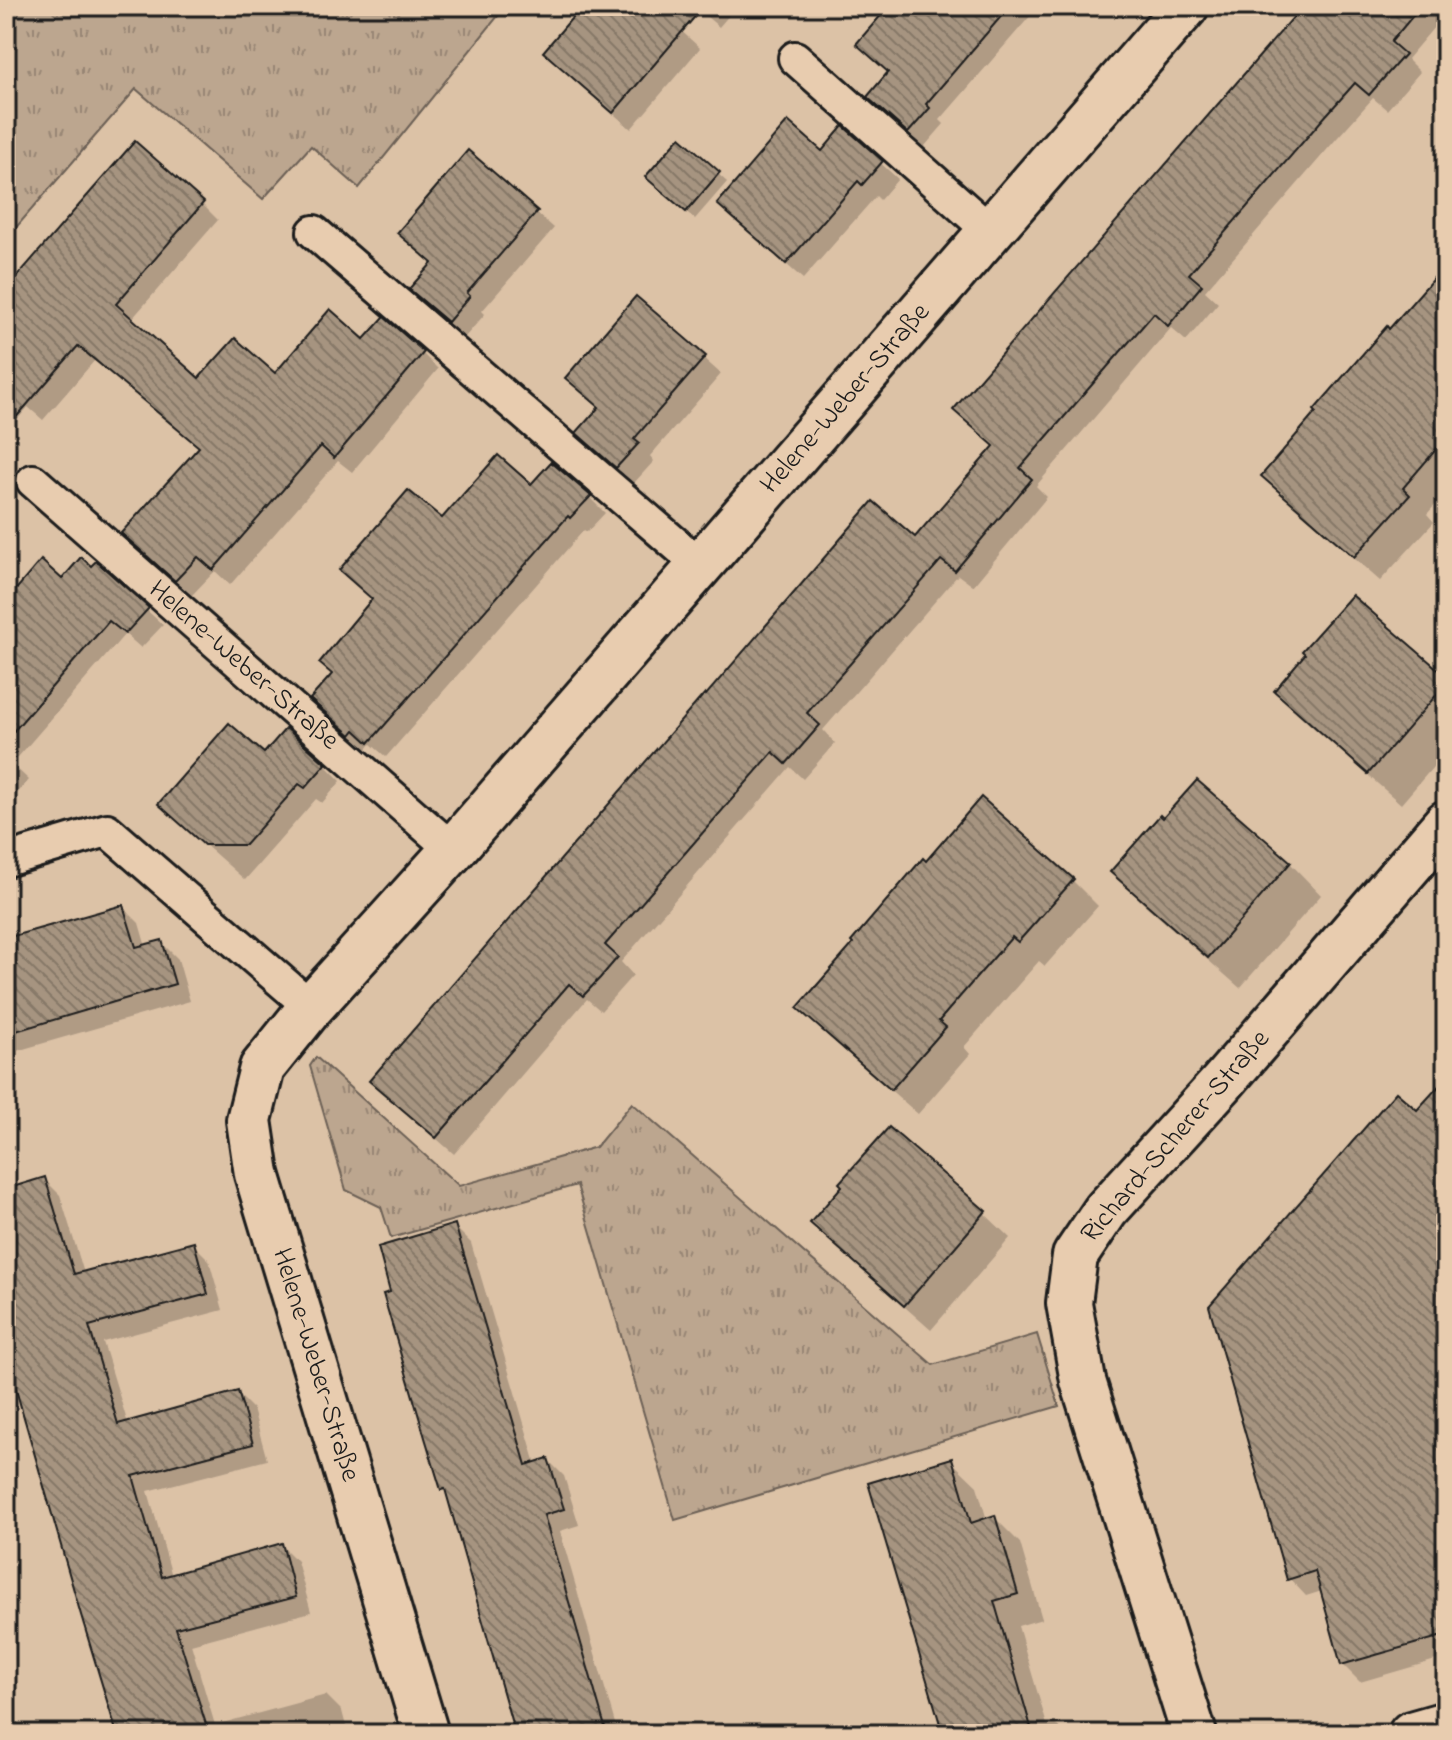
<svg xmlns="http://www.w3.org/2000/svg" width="1452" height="1740" viewBox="0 0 1452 1740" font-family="'Indie Flower',sans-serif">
	<defs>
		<pattern id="park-tufts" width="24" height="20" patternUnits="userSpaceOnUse" patternTransform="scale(2)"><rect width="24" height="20" fill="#bca68f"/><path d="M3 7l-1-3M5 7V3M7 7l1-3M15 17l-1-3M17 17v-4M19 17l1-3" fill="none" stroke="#988674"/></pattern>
		<pattern id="building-back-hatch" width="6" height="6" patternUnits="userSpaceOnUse" patternTransform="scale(2)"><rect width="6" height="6" fill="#a69480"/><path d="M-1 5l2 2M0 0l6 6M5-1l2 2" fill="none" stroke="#867868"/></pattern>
	</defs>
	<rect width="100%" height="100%" fill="#dcc2a6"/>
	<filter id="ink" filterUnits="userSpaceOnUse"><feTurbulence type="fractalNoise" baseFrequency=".0125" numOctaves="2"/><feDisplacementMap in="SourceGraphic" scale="16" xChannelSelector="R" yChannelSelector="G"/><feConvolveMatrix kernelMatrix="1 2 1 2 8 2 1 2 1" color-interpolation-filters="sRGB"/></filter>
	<g filter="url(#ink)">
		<g fill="url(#park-tufts)" stroke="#6c6156" stroke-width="2">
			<path d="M6,6H506L359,188L311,146L263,199L136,89L6,239Z"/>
			<path d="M316,1057L459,1186L596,1147L632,1103L933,1365L1037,1334L1059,1406L675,1520L577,1185L391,1238L381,1207L346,1190L310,1066Z"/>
		</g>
		<g fill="#0003">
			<path d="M585,6H654L700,48L631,129L563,70L545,52Z"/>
			<path d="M694,6H737L719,27Z"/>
			<path d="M891,6H1039L940,120L944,124L924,147L885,112L890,73Z"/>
			<path d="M1308,6H1446V13L1407,59L1420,72L1387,110L1373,98L1338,137L1205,291L1218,303L1186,341L1171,328L1036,486L1047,497L973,586L958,575L823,730L835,743L803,779L790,767L621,962L633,975L601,1011L587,999L454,1154L389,1097L915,540L995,447Z"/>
			<path d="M843,129L898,179L880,200L876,196L803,279L736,220L823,153Z"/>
			<path d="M680,140L727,182L695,219L656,186Z"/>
			<path d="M469,153L554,228L482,311L485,314L465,337L428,305L433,264L399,233Z"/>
			<path d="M202,204L218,220L131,320L199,381L275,376L364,342L422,353L438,369L352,472L338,461L230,585L215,571L192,595L140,549L200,449L95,360L43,420L28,407L6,433V292Z"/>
			<path d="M1446,269V493L1427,514L1434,522L1380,581L1289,501L1264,476Z"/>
			<path d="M636,298L721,374L650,456L654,461L634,483L595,449L601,409L568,378Z"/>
			<path d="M532,487L589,497L605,513L587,532L584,530L386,757L371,744L367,749L329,715L334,675L442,521Z"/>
			<path d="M96,564L163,625L141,648L125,634L12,764L29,780L6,806V604L92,569Z"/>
			<path d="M1446,679V752L1401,804L1308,723L1277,691Z"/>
			<path d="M265,756L325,765L341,781L322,803L316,799L245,880L177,820Z"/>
			<path d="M981,800L1073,881L1098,906L1045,966L1039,961L964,1047L970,1054L918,1114L825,1033L800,1008Z"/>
			<path d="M1163,821L1290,863L1321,895L1240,988L1144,904L1112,872Z"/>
			<path d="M123,907L139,923L146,947L161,942L178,959L190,1001L6,1054V940Z"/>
			<path d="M1446,1081V1657L1360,1682L1342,1664L1322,1591L1306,1596L1289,1578L1418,1113Z"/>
			<path d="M44,1179L60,1195L84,1273L193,1244L209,1260L223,1310L103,1342L128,1424L237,1393L253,1409L267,1460L148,1491L172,1576L281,1545L297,1561L311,1612L191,1644L215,1725L326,1695L342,1711L348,1734H119L6,1352V1191Z"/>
			<path d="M984,1213L1010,1238L931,1330L838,1248L813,1223Z"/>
			<path d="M454,1226L471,1243L536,1464L548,1460L564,1476L579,1525L560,1531L618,1734H517L448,1494L443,1489L392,1294Z"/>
			<path d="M951,1461L977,1486L987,1520L994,1517L1020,1543L1042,1619L1018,1626L1047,1725L1054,1723L1066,1734H944Z"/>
		</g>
		<g fill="url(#building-back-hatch)" stroke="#1c1c1c" stroke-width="2">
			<path d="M582,6H704L613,113L543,52Z"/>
			<path d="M889,6H1010L926,104L930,108L908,133L867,97L888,72L856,44Z"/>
			<path d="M1303,6H1421L1391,42L1405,54L1369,95L1355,83L1321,121L1189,274L1202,285L1168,326L1154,313L1020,468L1032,479L955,571L941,560L807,713L820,725L786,764L773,752L605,945L618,957L600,978L583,996L569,984L436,1138L369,1081L705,693L706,695L873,501L915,537L994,446L953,410Z"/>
			<path d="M788,121L822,151L843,126L883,161L862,185L858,181L786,264L717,204Z"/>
			<path d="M680,137L720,172L686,212L645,177Z"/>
			<path d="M135,141L204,202L116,304L199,378L235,338L275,373L330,309L364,339L384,317L424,352L334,458L321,446L213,570L198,557L175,581L121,533L199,447L78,346L6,429V289Z"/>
			<path d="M468,150L538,211L467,293L470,296L448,322L409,289L432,263L397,233Z"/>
			<path d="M1446,264V438L1403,488L1410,495L1354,557L1261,476L1316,412L1314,410L1387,326L1389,329Z"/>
			<path d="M636,296L706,356L634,439L639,443L616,468L576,433L599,407L565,378Z"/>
			<path d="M498,455L531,484L551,462L591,496L570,518L568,516L369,743L355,730L351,735L310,699L332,674L319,663L372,599L339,570L408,490L442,518Z"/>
			<path d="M81,557L91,566L96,561L149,608L125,634L109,621L6,740V601L41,560L62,579Z"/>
			<path d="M1352,595L1446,676V684L1368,774L1274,691L1305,654L1302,651Z"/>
			<path d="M229,723L264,753L286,728L326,764L305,788L299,784L245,845H204L158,804Z"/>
			<path d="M1197,780L1291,862L1208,958L1110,872L1160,815L1163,818Z"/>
			<path d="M981,797L1074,879L1018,942L1012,937L976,978L939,1021L946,1027L891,1090L797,1008L853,944L851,942L923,858L926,861Z"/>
			<path d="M123,905L136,947L162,940L175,984L6,1034V938Z"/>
			<path d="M1446,1078V1635L1341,1665L1315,1571L1287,1580L1209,1306L1396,1092L1417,1110Z"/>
			<path d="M889,1127L986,1211L904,1306L810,1223L842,1186L839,1183Z"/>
			<path d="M45,1177L74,1274L194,1242L208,1294L89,1326L118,1424L238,1391L253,1444L133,1476L162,1577L282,1543L296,1597L176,1628L209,1734H117L81,1615L6,1355V1189Z"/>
			<path d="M455,1224L526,1465L548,1458L564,1509L544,1515L607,1734H515L445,1489L441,1490L426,1441L383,1294L390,1292L378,1247Z"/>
			<path d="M952,1458L971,1523L995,1515L1018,1594L994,1601L1033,1734H943L868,1483Z"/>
		</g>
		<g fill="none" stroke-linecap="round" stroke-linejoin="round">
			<g stroke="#1c1c1c" stroke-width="38">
				<g id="service">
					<path d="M795,58L991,232"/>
					<path d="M314,232L700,565"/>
					<path d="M33,481L453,850"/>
					<path d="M6,860L107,830L311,1007"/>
				</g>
			</g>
			<g stroke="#1c1c1c" stroke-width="50">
				<g id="minor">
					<path d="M426,1734L257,1174L249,1120L262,1068L311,1007L453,850L1186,6"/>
					<path d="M1194,1734L1083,1381L1069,1303L1075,1256L1106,1210L1221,1084L1446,823"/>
					<path d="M1411,1734L1446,1724"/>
				</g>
			</g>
			<use href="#service" stroke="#e8ccaf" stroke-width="32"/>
			<use href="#minor" stroke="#e8ccaf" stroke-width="44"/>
		</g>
	</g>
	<g text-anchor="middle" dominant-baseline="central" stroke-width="6" stroke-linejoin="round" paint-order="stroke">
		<g font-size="28" fill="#1c1c1c" stroke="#e8ccaf">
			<text transform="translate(846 399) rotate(-49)">Helene-Weber-Straße</text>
			<text transform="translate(243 666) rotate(41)">Helene-Weber-Straße</text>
			<text transform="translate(1176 1137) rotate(-49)">Richard-Scherer-Straße</text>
			<text transform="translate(315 1365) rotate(73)">Helene-Weber-Straße</text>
		</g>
	</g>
	<rect width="1452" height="1740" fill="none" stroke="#e8ccaf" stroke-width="32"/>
	<rect x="16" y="16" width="1420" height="1708" fill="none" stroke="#1c1c1c" stroke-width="3" filter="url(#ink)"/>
</svg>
